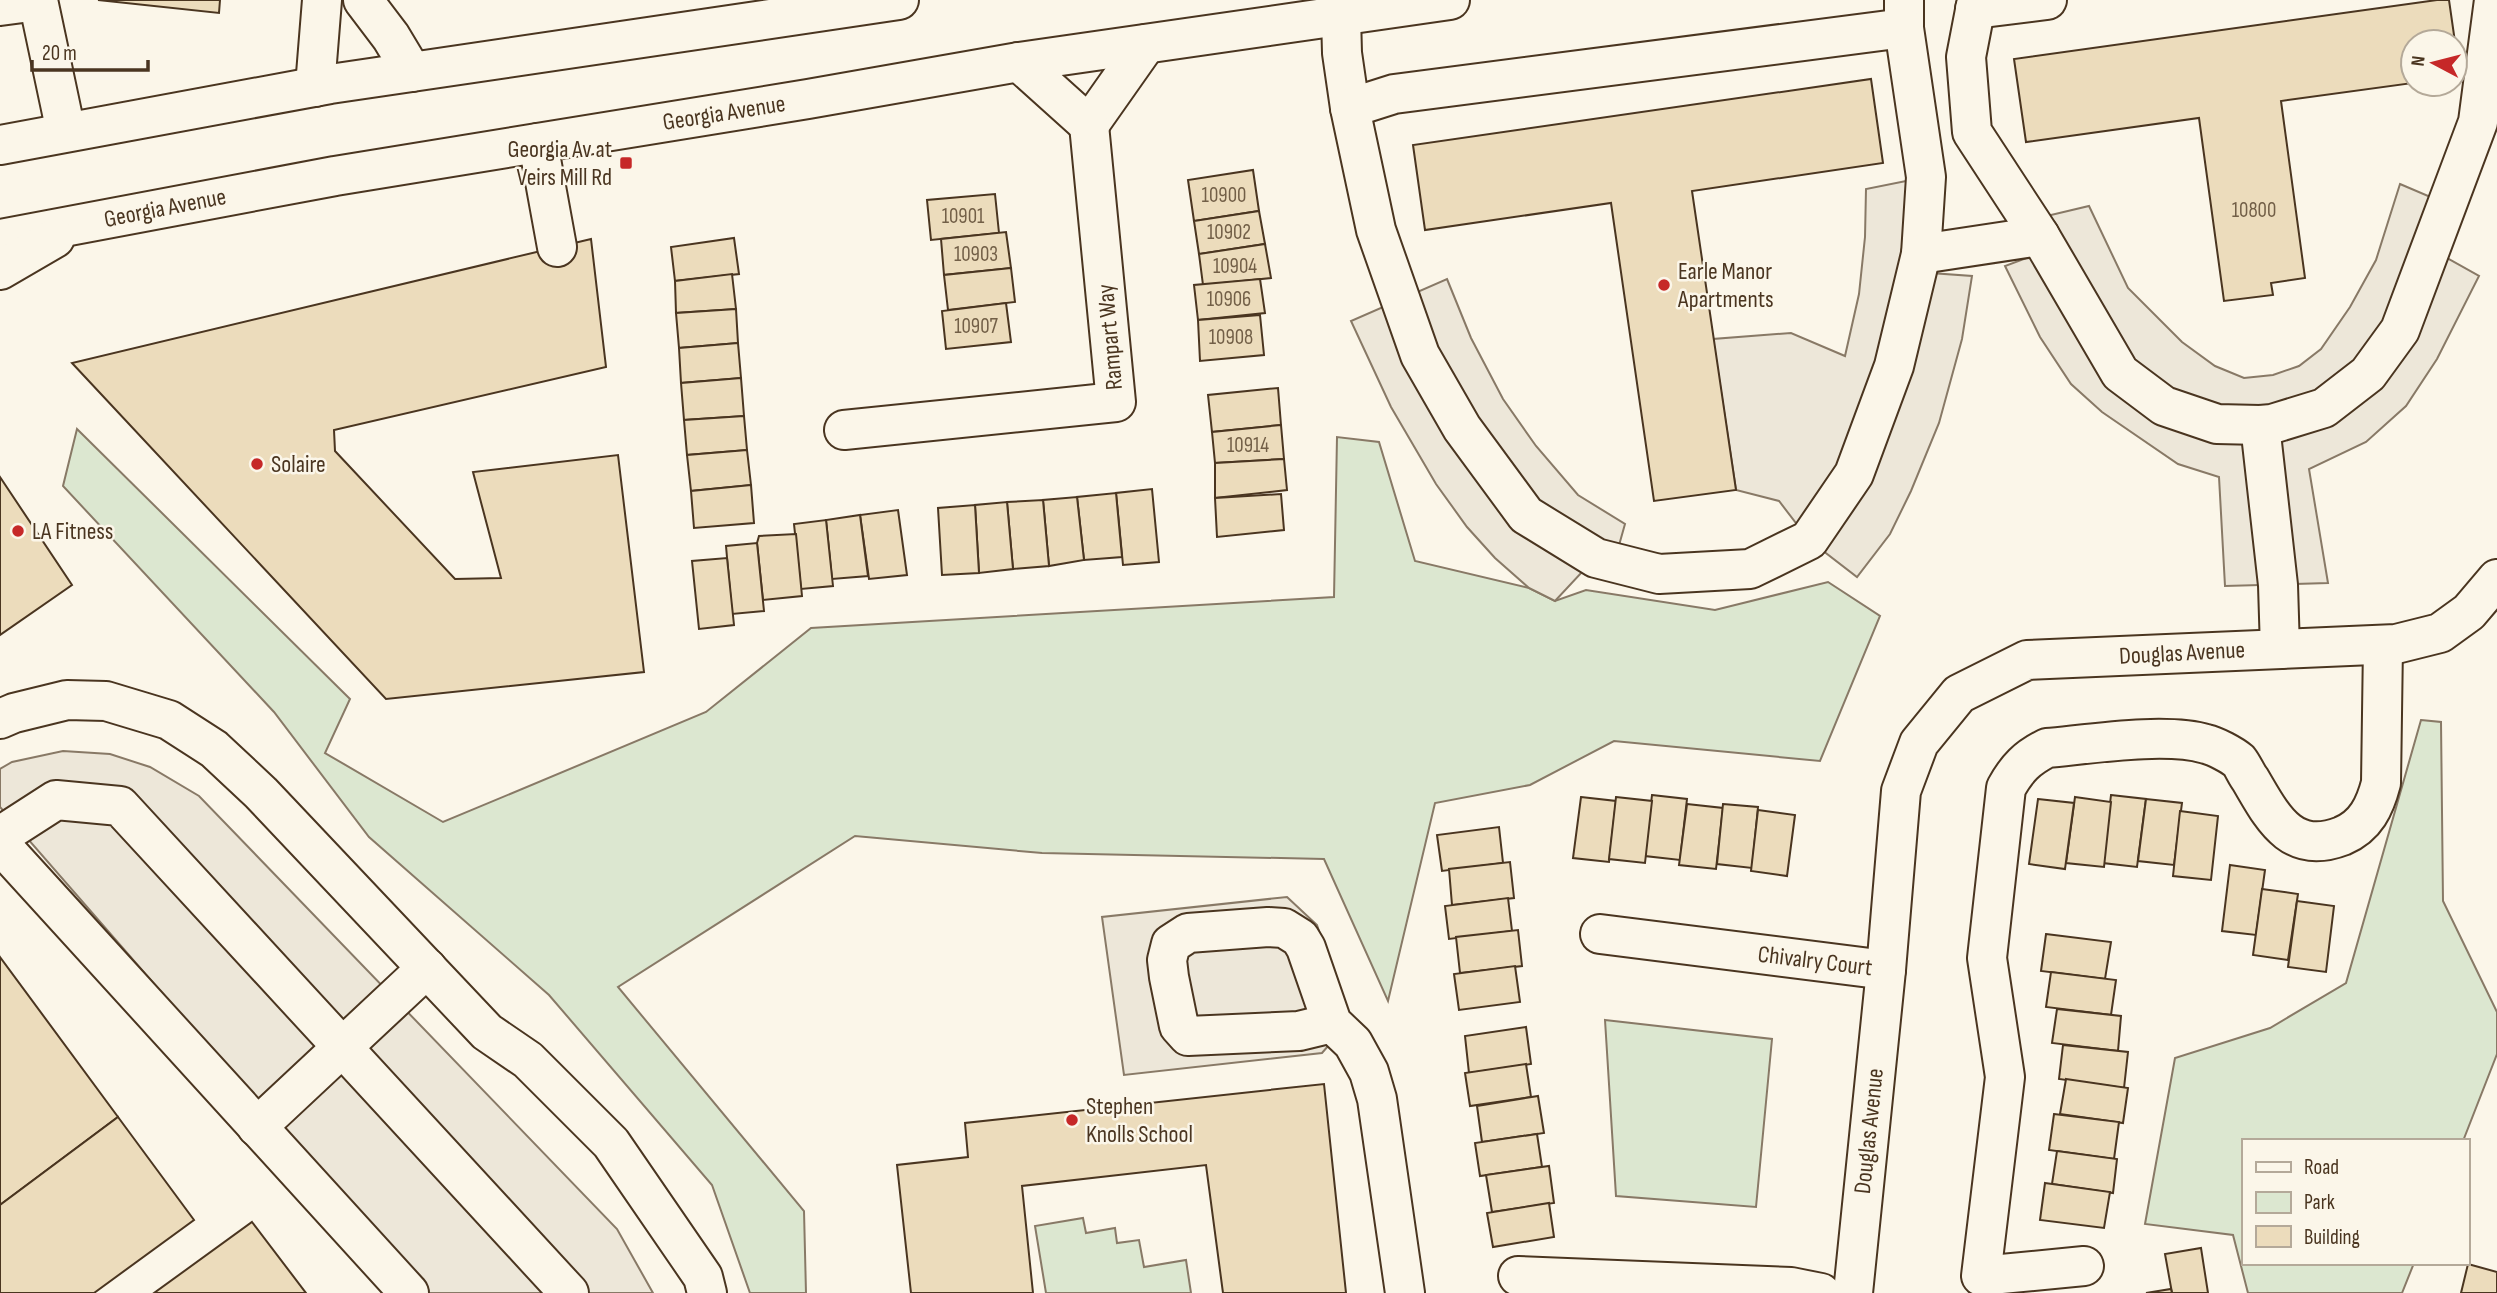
<svg xmlns="http://www.w3.org/2000/svg" width="2497" height="1293" viewBox="0 0 2497 1293" font-family="'Sofia Sans Condensed',sans-serif">
	<rect width="100%" height="100%" fill="#fbf6e9"/>
	<g fill="#dce7d0" stroke="#887966" stroke-width="2">
		<path d="M77,429L350,699L325,753L443,822L706,712L811,628L1334,597L1337,437L1379,442L1415,561L1529,588L1555,601L1586,590L1715,610L1828,582L1880,616L1820,761L1614,741L1530,785L1435,803L1388,1001L1324,859L1042,853L855,836L618,987L804,1211L806,1293H750L712,1185L549,995L369,837L274,712L63,486Z"/>
		<path d="M2421,720L2441,722L2443,901L2497,1012V1054L2463,1141H2243V1263H2414L2402,1293H2248L2233,1235L2145,1224L2175,1058L2270,1028L2346,983Z"/>
		<path d="M1605,1020L1772,1039L1756,1207L1616,1196Z"/>
		<path d="M1083,1218L1086,1233L1115,1228L1117,1243L1139,1240L1144,1267L1186,1260L1191,1293H1046L1035,1226Z"/>
	</g>
	<g fill="#ede7d9" stroke="#887966" stroke-width="2">
		<path d="M1926,177L1917,272L1972,276L1962,339L1939,423L1911,491L1890,534L1857,577L1809,540L1779,501L1736,490L1713,339L1791,333L1845,356L1859,294L1865,237L1866,189Z"/>
		<path d="M2400,184L2447,204L2431,249L2479,276L2437,359L2406,406L2366,442L2309,469L2328,583L2225,586L2219,477L2178,464L2102,412L2071,384L2040,337L2005,266L2048,250L2030,220L2089,206L2128,288L2182,342L2215,366L2244,378L2273,375L2299,366L2321,349L2350,307L2376,260Z"/>
		<path d="M1447,279L1471,338L1503,399L1536,446L1578,495L1625,524L1614,563L1595,558L1555,601L1529,588L1495,558L1467,527L1436,484L1391,407L1351,321Z"/>
		<path d="M63,751L110,754L150,767L199,796L617,1229L653,1293H428L358,1218L0,807V769L12,762Z"/>
		<path d="M1287,897L1317,925L1349,1022L1322,1053L1124,1075L1102,917Z"/>
	</g>
	<g fill="#ecdcbc" stroke="#4a3520" stroke-width="2">
		<path d="M98,0H220L219,13Z"/>
		<path d="M2437,0H2449L2455,42H2413V83L2281,101L2305,278L2271,283L2273,295L2224,301L2199,118L2026,142L2014,59Z"/>
		<path d="M2455,42L2460,76L2455,77Z"/>
		<path d="M1871,79L1883,163L1692,191L1736,490L1654,501L1611,203L1425,230L1413,145Z"/>
		<path d="M1253,170L1259,211L1194,221L1188,180Z"/>
		<path d="M995,194L999,233L931,240L927,200Z"/>
		<path d="M1259,211L1265,244L1199,254L1194,221Z"/>
		<path d="M1006,232L1011,268L944,275L941,239Z"/>
		<path d="M734,238L739,274L675,281L671,247Z"/>
		<path d="M591,239L606,367L334,430L335,451L455,579L501,578L473,472L618,455L644,672L386,699L72,363Z"/>
		<path d="M1265,244L1271,278L1203,285L1199,254Z"/>
		<path d="M1011,268L1015,302L948,310L944,275Z"/>
		<path d="M732,274L736,309L676,313L675,281Z"/>
		<path d="M1260,279L1265,313L1198,320L1194,285Z"/>
		<path d="M1006,303L1011,342L946,349L942,311Z"/>
		<path d="M736,309L738,343L679,348L676,313Z"/>
		<path d="M1260,315L1264,355L1200,361L1198,320Z"/>
		<path d="M738,343L741,378L681,383L679,348Z"/>
		<path d="M741,378L744,416L684,420L681,383Z"/>
		<path d="M1278,388L1281,425L1212,432L1208,395Z"/>
		<path d="M744,416L747,450L687,455L684,420Z"/>
		<path d="M1281,425L1284,459L1215,463L1212,432Z"/>
		<path d="M747,450L751,485L691,491L687,455Z"/>
		<path d="M1284,459L1287,490L1215,498V463Z"/>
		<path d="M0,477L72,585L0,635Z"/>
		<path d="M751,485L754,523L694,528L691,491Z"/>
		<path d="M1152,489L1159,562L1123,565L1116,493Z"/>
		<path d="M1116,493L1122,557L1084,560L1077,497Z"/>
		<path d="M1281,494L1284,530L1217,537L1215,498Z"/>
		<path d="M1077,497L1084,560L1049,566L1043,500Z"/>
		<path d="M1043,500L1049,566L1013,569L1007,502Z"/>
		<path d="M1007,502L1013,569L979,573L975,505Z"/>
		<path d="M975,505L979,573L942,575L938,508Z"/>
		<path d="M898,510L907,575L869,579L860,515Z"/>
		<path d="M860,515L868,576L832,579L826,520Z"/>
		<path d="M826,520L833,586L801,589L794,524Z"/>
		<path d="M796,534L802,596L763,600L757,543L759,536Z"/>
		<path d="M757,543L764,611L732,614L726,546Z"/>
		<path d="M727,558L734,625L699,629L692,561Z"/>
		<path d="M1652,795L1687,799L1680,860L1645,856Z"/>
		<path d="M2111,795L2146,799L2137,867L2103,863Z"/>
		<path d="M1581,797L1616,801L1609,862L1573,858Z"/>
		<path d="M1616,797L1652,801L1645,863L1609,859Z"/>
		<path d="M2075,797L2111,802L2104,867L2066,863Z"/>
		<path d="M2038,799L2074,803L2065,869L2029,864Z"/>
		<path d="M2146,799L2182,803L2174,865L2138,861Z"/>
		<path d="M1687,804L1723,808L1716,869L1679,865Z"/>
		<path d="M1723,804L1758,807L1752,868L1717,864Z"/>
		<path d="M1758,810L1795,815L1787,876L1751,871Z"/>
		<path d="M2180,811L2218,816L2211,880L2173,876Z"/>
		<path d="M1499,827L1503,863L1442,871L1437,835Z"/>
		<path d="M1510,862L1514,898L1452,905L1449,869Z"/>
		<path d="M2230,865L2265,870L2256,935L2222,931Z"/>
		<path d="M2262,889L2298,894L2288,960L2253,955Z"/>
		<path d="M1508,898L1512,931L1449,939L1445,906Z"/>
		<path d="M2297,901L2334,906L2326,972L2288,967Z"/>
		<path d="M1518,930L1522,966L1460,973L1456,937Z"/>
		<path d="M2046,934L2111,942L2105,979L2041,971Z"/>
		<path d="M0,957L118,1117L0,1205Z"/>
		<path d="M1515,966L1520,1002L1459,1010L1454,974Z"/>
		<path d="M2051,972L2116,980L2111,1015L2046,1007Z"/>
		<path d="M2057,1009L2121,1016L2118,1051L2052,1043Z"/>
		<path d="M1526,1027L1531,1064L1469,1073L1465,1036Z"/>
		<path d="M2063,1045L2128,1052L2124,1088L2059,1079Z"/>
		<path d="M1526,1064L1531,1097L1470,1106L1465,1073Z"/>
		<path d="M2066,1079L2128,1088L2123,1123L2060,1114Z"/>
		<path d="M1324,1084L1346,1293H1223L1206,1165L1022,1186L1033,1293H911L897,1165L968,1157L965,1123Z"/>
		<path d="M1538,1096L1544,1133L1482,1142L1477,1106Z"/>
		<path d="M2054,1114L2119,1122L2114,1159L2049,1150Z"/>
		<path d="M118,1117L194,1220L94,1293H0V1205Z"/>
		<path d="M1537,1134L1542,1167L1480,1176L1475,1143Z"/>
		<path d="M2057,1151L2117,1159L2113,1193L2052,1184Z"/>
		<path d="M1549,1166L1554,1203L1492,1212L1486,1175Z"/>
		<path d="M2045,1183L2110,1192L2104,1228L2040,1220Z"/>
		<path d="M1549,1203L1554,1237L1493,1247L1487,1213Z"/>
		<path d="M252,1222L306,1293H154Z"/>
		<path d="M2201,1248L2208,1293H2172L2165,1254Z"/>
		<path d="M2468,1264L2497,1272V1293H2461Z"/>
		<path d="M2171,1289L2172,1293H2146Z"/>
	</g>
	<g fill="none" stroke-linecap="round" stroke-linejoin="round">
		<g stroke="#4a3520" stroke-width="42">
			<g id="minor">
				<path d="M38,0L66,132"/>
				<path d="M363,0L391,37L412,72"/>
				<path d="M1977,0L1966,57L1972,132L2040,236L2120,373L2164,406L2217,424L2260,425L2272,424L2324,408L2368,374L2400,330L2478,122L2494,0"/>
				<path d="M0,6L38,1"/>
				<path d="M1975,9L2047,0"/>
				<path d="M1341,16L1342,53L1350,108L1376,230L1420,355L1462,428L1526,515L1596,558L1659,574L1750,569L1809,540L1854,474L1894,366L1921,254L1926,177L1904,28V0"/>
				<path d="M1019,62L1089,125L1146,44"/>
				<path d="M315,87L322,0"/>
				<path d="M1350,108L1394,94L1904,28"/>
				<path d="M538,143L557,247"/>
				<path d="M1921,254L2040,236"/>
				<path d="M2260,425L2278,585L2280,649"/>
				<path d="M844,430L1116,402L1089,125"/>
				<path d="M0,719L14,713L67,700L106,701L169,720L214,749L261,793L487,1032L528,1060L611,1143L703,1277L707,1293"/>
				<path d="M0,836L56,800L120,806L569,1293"/>
				<path d="M0,844L409,1293"/>
				<path d="M1600,934L1886,970"/>
				<path d="M1332,1023L1299,1031L1188,1036L1179,1026L1169,977L1167,960L1171,944L1188,933L1268,927L1284,928L1300,938L1306,948L1332,1023L1353,1043L1369,1072L1377,1099L1405,1293"/>
				<path d="M257,1127L427,968"/>
				<path d="M2084,1266L1981,1276L2005,1077L1987,958L2006,788C2017,768 2027,758 2047,748C2090,744 2166,732 2206,744C2215,746 2232,755 2239,761C2243,766 2246,774 2250,779C2272,816 2290,856 2342,836C2366,826 2375,806 2381,783L2383,645"/>
				<path d="M1518,1276L1791,1287L1821,1293"/>
				<path d="M1853,1293L1886,970L1901,791L1919,743L1959,694L2027,660L2396,644L2440,633L2469,612L2497,579"/>
			</g>
		</g>
		<g stroke="#4a3520" stroke-width="42">
			<g id="major">
				<path d="M0,145L330,84L899,0"/>
				<path d="M0,239L335,176L808,99L1019,62L1450,0"/>
				<path d="M0,270L55,238"/>
			</g>
		</g>
		<use href="#minor" stroke="#fbf6e9" stroke-width="38"/>
		<use href="#major" stroke="#fbf6e9" stroke-width="38"/>
	</g>
	<g fill="#c62828" stroke="#fbf6e9" stroke-width="2.5">
		<rect x="619" y="156" width="14" height="14" rx="3.5"/>
		<circle cx="1664" cy="285" r="7"/>
		<circle cx="257" cy="464" r="7"/>
		<circle cx="18" cy="531" r="7"/>
		<circle cx="1072" cy="1120" r="7"/>
	</g>
	<g text-anchor="middle" dominant-baseline="central" stroke-width="5" stroke-linejoin="round" paint-order="stroke">
		<g font-size="21" fill="#725f47">
			<text x="1224" y="195">10900</text>
			<text x="2254" y="210">10800</text>
			<text x="963" y="216">10901</text>
			<text x="1229" y="232">10902</text>
			<text x="976" y="254">10903</text>
			<text x="1235" y="266">10904</text>
			<text x="1229" y="299">10906</text>
			<text x="976" y="326">10907</text>
			<text x="1231" y="337">10908</text>
			<text x="1248" y="445">10914</text>
		</g>
		<g font-size="24" fill="#4a3520" stroke="#fbf6e9">
			<text transform="translate(724 113) rotate(-9)">Georgia Avenue</text>
			<text transform="translate(165 208) rotate(-11)">Georgia Avenue</text>
			<text transform="translate(1110 337) rotate(-95)">Rampart Way</text>
			<text transform="translate(2182 653) rotate(-3)">Douglas Avenue</text>
			<text transform="translate(1815 961) rotate(7)">Chivalry Court</text>
			<text transform="translate(1869 1131) rotate(-84)">Douglas Avenue</text>
		</g>
		<g font-size="24" fill="#4a3520" stroke="#fbf6e9" text-anchor="start">
			<text x="612" y="149" text-anchor="end">Georgia Av at<tspan x="612" dy="28">Veirs Mill Rd</tspan></text>
			<text x="1678" y="271">Earle Manor<tspan x="1678" dy="28">Apartments</tspan></text>
			<text x="271" y="464">Solaire</text>
			<text x="32" y="531">LA Fitness</text>
			<text x="1086" y="1106">Stephen<tspan x="1086" dy="28">Knolls School</tspan></text>
		</g>
	</g>
	<rect x="2242" y="1139" width="228" height="126" fill="#fbf6e9" stroke="#b4a999" stroke-width="2"/>
	<rect x="2256" y="1162" width="35" height="10" fill="#fbf6e9" stroke="#b4a999" stroke-width="2"/>
	<text x="2304" y="1174" font-size="21" fill="#4a3520">Road</text>
	<rect x="2256" y="1192" width="35" height="21" fill="#dce7d0" stroke="#b4a999" stroke-width="2"/>
	<text x="2304" y="1209" font-size="21" fill="#4a3520">Park</text>
	<rect x="2256" y="1226" width="35" height="21" fill="#ecdcbc" stroke="#b4a999" stroke-width="2"/>
	<text x="2304" y="1244" font-size="21" fill="#4a3520">Building</text>
	<g transform="translate(2434 63) rotate(277)"><circle r="33" fill="#fbf6e9" stroke="#b4a999" stroke-width="2"/>
	<path d="M0-5L12 26L0 18L-12 26Z" fill="#c62828"/>
	<text y="-10" font-size="19" font-weight="bold" text-anchor="middle" fill="#4a3520">N</text>
	</g>
	<path d="M32 60v10h116v-10" fill="none" stroke="#4a3520" stroke-width="3.5"/>
	<text x="42" y="60" font-size="21" fill="#4a3520" stroke="#fbf6e9" stroke-width="5" paint-order="stroke">20 m</text>
</svg>
